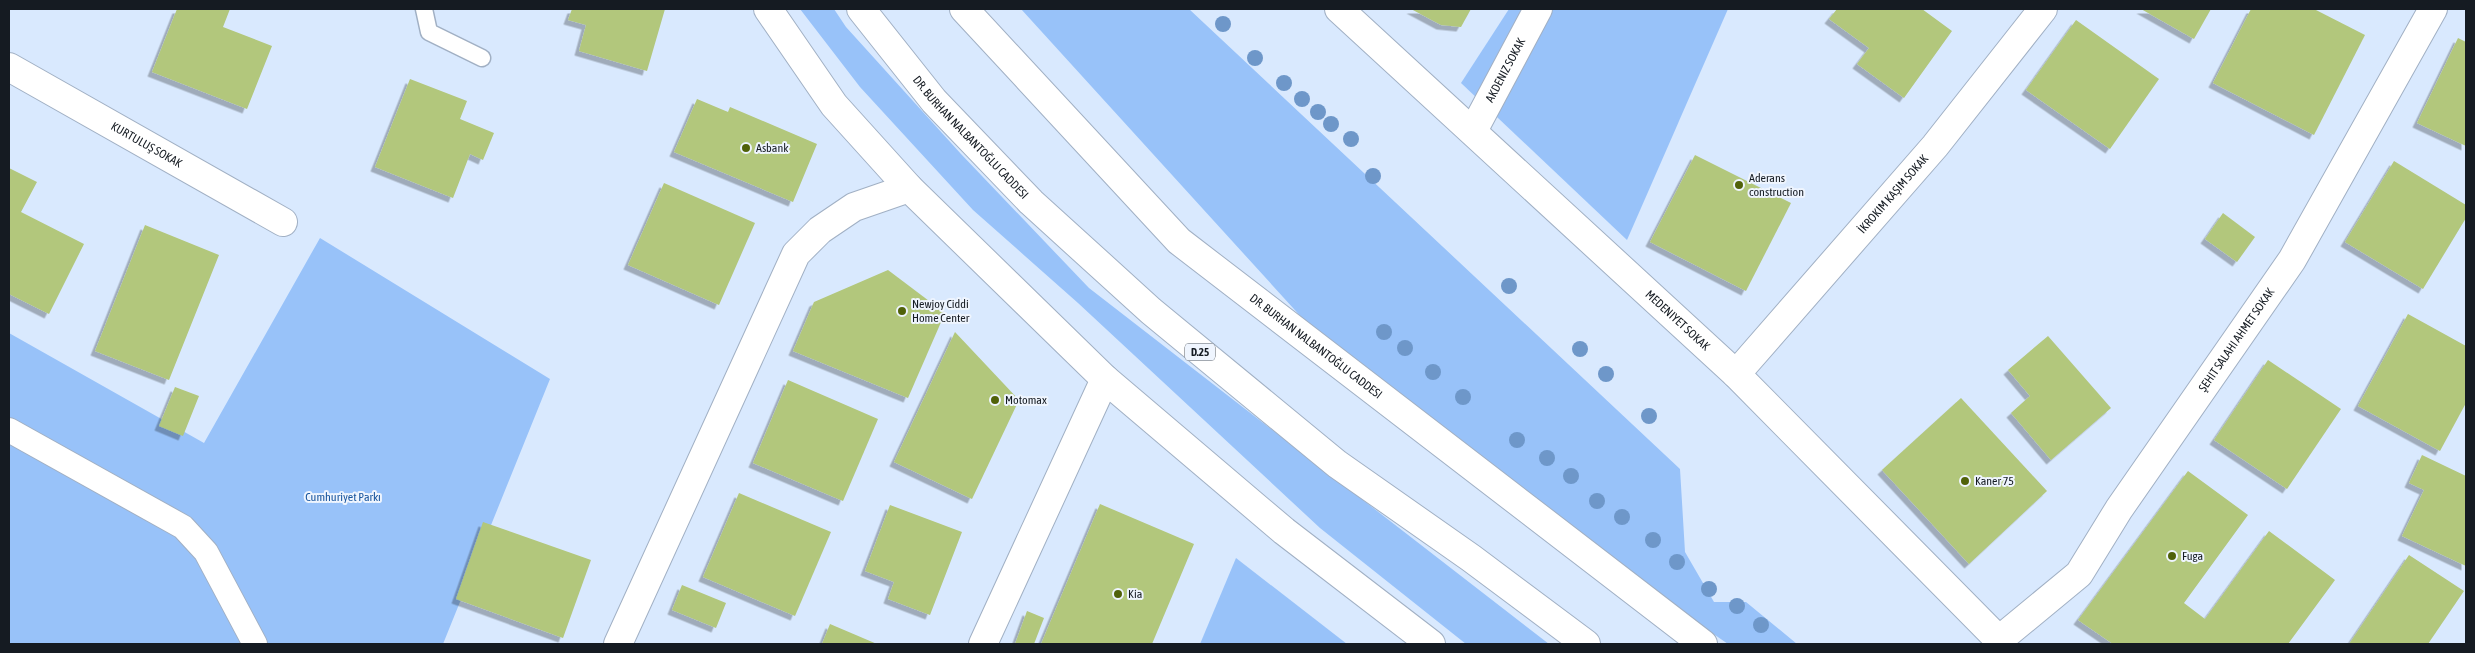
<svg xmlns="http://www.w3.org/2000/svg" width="2475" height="653" viewBox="0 0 2475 653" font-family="'Asap Condensed',sans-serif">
	<defs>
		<filter id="shadow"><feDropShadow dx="-4.5" dy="4.5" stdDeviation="0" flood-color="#0004"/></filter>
	</defs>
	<rect width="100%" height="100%" fill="#d9e9fe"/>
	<g fill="#98c2f9">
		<path d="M800,9H834L846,27L961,154L1089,288L1549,644H1466L1320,528L1078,303L973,210L860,87Z"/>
		<path d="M1021,9H1189L1680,469L1685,552L1714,602H1746L1797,644H1728L1676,608L1314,331Z"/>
		<path d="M1509,9H1728L1627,240L1461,83Z"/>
		<path d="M320,238L550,379L443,644H9V333L204,443Z"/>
		<path d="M1236,558L1347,644H1200Z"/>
	</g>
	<g fill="#b2c77b" filter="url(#shadow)">
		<path d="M177,9H230L223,27L272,46L247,109L152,72Z"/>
		<path d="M572,9H665L647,71L579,51L586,25L568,20Z"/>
		<path d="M1411,9H1471L1461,27L1441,25Z"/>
		<path d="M1837,9H1922L1952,31L1904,98L1857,64L1869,48L1829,19Z"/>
		<path d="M2141,9H2211L2194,39Z"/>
		<path d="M2251,9H2314L2365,35L2314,135L2213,83Z"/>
		<path d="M2076,20L2159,79L2110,149L2026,90Z"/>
		<path d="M2458,38L2466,42V146L2417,123Z"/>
		<path d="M410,79L467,101L460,119L494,133L483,160L470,154L453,198L375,167Z"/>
		<path d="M697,99L728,112L730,107L817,144L793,202L674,152Z"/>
		<path d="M1695,155L1791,203L1746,291L1650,242Z"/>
		<path d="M2394,161L2466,205V218L2423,289L2345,242Z"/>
		<path d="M9,168L37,182L21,212L84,244L49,314L9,294Z"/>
		<path d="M664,183L755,223L719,305L628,265Z"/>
		<path d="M2223,213L2255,237L2237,262L2205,239Z"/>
		<path d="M145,225L219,255L169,380L95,351Z"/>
		<path d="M888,270L945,313L908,398L793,351L814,302Z"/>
		<path d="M2408,314L2466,346V403L2440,451L2358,406Z"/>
		<path d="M955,332L1019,400L972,499L894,462Z"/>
		<path d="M2048,336L2111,408L2051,460L2011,413L2030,396L2008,370Z"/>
		<path d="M2268,360L2341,409L2287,489L2214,440Z"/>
		<path d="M788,380L878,419L843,501L753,463Z"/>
		<path d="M175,387L199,396L183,436L159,426Z"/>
		<path d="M1961,398L2047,491L1969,564L1882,470Z"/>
		<path d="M2422,455L2466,476V566L2402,536L2424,490L2409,483Z"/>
		<path d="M2188,471L2248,515L2184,603L2205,619L2269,531L2335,580L2288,644H2113L2078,620Z"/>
		<path d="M739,493L831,532L795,616L703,577Z"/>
		<path d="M1100,504L1194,544L1152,644H1041Z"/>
		<path d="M890,505L962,532L930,615L888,599L894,582L865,571Z"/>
		<path d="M483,522L591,560L563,638L456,599Z"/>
		<path d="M2409,555L2464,591L2428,644H2349Z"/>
		<path d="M682,585L726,603L716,628L672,610Z"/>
		<path d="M1027,611L1044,618L1034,644H1015Z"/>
		<path d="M830,624L877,644H822Z"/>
	</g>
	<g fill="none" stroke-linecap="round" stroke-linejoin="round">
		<g stroke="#a1b0c4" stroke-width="19">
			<path id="service" d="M424,9L429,32L482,58"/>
		</g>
		<g stroke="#a1b0c4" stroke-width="26">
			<path id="pedestrian" d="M9,430L183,527L206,552L255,644"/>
		</g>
		<g stroke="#a1b0c4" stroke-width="30">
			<g id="minor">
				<path d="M768,9L834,105L909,188L1105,379L1284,531L1431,644"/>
				<path id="s1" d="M1339,9L1736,374L2003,644"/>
				<path id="s2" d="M9,67L283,222"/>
				<path id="s3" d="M1473,131L1538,9"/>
				<path id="s4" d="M1736,374L1935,146L2043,9"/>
				<path id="s5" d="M1999,640L2079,574L2119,509L2292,260L2433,9"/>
				<path d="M618,644L796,254L820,230L854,207L909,188"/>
				<path d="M983,644L1105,379"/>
			</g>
		</g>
		<g stroke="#a1b0c4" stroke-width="30">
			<g id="primary">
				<path id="s6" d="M861,9L934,101L1031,202L1151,311L1337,464L1471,558L1586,644"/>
				<path id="s7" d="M964,9L1179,241L1703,644"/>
			</g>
		</g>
		<use href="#service" stroke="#fff" stroke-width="16"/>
		<use href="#pedestrian" stroke="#fff" stroke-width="24"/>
		<use href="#minor" stroke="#fff" stroke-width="28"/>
		<use href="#primary" stroke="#fff" stroke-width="28"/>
	</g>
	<g fill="#6e97c9">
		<circle cx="1223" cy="24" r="8"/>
		<circle cx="1255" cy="58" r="8"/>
		<circle cx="1284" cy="83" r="8"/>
		<circle cx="1302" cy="99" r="8"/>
		<circle cx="1318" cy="112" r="8"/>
		<circle cx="1331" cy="124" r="8"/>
		<circle cx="1351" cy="139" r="8"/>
		<circle cx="1373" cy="176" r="8"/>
		<circle cx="1509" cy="286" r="8"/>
		<circle cx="1384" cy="332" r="8"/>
		<circle cx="1405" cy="348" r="8"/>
		<circle cx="1580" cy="349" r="8"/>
		<circle cx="1433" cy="372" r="8"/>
		<circle cx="1606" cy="374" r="8"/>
		<circle cx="1463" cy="397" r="8"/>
		<circle cx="1649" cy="416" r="8"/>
		<circle cx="1517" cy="440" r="8"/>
		<circle cx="1547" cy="458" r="8"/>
		<circle cx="1571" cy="476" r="8"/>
		<circle cx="1597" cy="501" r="8"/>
		<circle cx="1622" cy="517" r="8"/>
		<circle cx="1653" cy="540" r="8"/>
		<circle cx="1677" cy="562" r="8"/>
		<circle cx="1709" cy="589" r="8"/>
		<circle cx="1737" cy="606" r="8"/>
		<circle cx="1761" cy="625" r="8"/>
	</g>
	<g fill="#506209" stroke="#eff5fe" stroke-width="2">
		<circle cx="746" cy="148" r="5"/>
		<circle cx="1739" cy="185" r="5"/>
		<circle cx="902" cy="311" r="5"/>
		<circle cx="995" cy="400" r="5"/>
		<circle cx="1965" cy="481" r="5"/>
		<circle cx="2172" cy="556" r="5"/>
		<circle cx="1118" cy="594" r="5"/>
	</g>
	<g text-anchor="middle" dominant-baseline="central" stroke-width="4" stroke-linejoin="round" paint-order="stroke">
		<rect fill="#eff5fe" stroke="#565c64" stroke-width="1" x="1185" y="343.5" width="30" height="17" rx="4"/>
		<g font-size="11" font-weight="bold" fill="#151b22">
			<text x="1200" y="352">D.25</text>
		</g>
		<g font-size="12" fill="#151b22" stroke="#eff5fe">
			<text stroke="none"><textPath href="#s3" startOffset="69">AKDENIZ SOKAK</textPath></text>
			<text stroke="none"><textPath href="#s6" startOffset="169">DR. BURHAN NALBANTOĞLU CADDESI</textPath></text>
			<text stroke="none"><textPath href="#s2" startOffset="158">KURTULUŞ SOKAK</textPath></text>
			<text stroke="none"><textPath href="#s4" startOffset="239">İKROKIM KAŞIM SOKAK</textPath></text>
			<text stroke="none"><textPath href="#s1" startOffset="460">MEDENIYET SOKAK</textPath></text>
			<text stroke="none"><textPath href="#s5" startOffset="386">ŞEHIT SALAHI AHMET SOKAK</textPath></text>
			<text stroke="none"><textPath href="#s7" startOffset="489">DR. BURHAN NALBANTOĞLU CADDESI</textPath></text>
		</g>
		<g font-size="12" fill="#151b22" stroke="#eff5fe" text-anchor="start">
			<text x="756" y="148">Asbank</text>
			<text x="1749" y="178">Aderans<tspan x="1749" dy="14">construction</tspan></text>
			<text x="912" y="304">Newjoy Ciddi<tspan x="912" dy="14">Home Center</tspan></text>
			<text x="1005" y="400">Motomax</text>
			<text x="1975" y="481">Kaner 75</text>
			<text x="2182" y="556">Fuga</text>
			<text x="1128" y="594">Kia</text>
		</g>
		<g font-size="12" fill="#17549d" stroke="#eff5fe">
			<text x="343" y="497">Cumhuriyet Parkı</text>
		</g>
	</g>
	<rect width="2475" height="653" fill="none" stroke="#151b22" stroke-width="20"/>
</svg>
